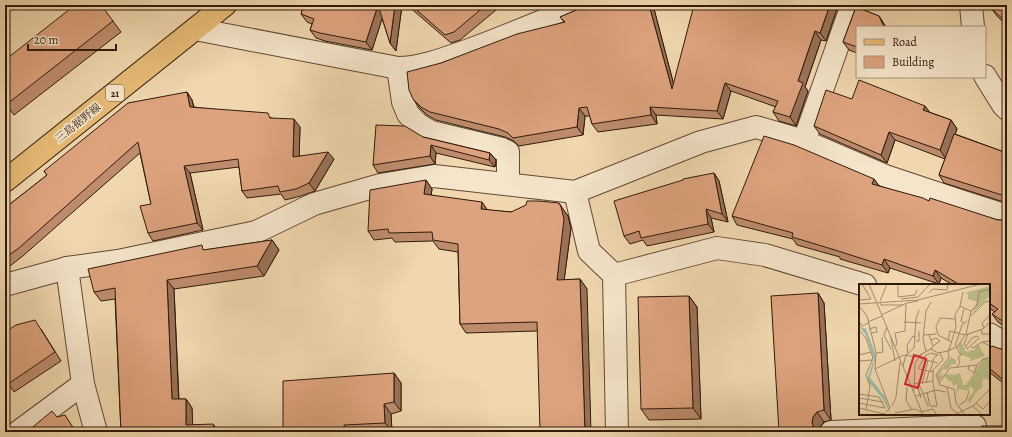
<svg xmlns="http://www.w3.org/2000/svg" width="1012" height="437" viewBox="0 0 1012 437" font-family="Alegreya,'Noto Serif JP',serif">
	<rect width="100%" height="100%" fill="#f0d7ae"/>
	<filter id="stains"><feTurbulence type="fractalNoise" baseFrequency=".005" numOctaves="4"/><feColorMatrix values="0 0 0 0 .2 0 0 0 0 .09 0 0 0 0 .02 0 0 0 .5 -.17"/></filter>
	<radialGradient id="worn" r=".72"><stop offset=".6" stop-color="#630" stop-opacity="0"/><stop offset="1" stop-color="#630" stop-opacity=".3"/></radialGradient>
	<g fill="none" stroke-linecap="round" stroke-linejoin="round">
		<g stroke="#614934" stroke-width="24">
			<g id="minor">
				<path d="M971,5L973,27"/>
				<path d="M195,29L398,68C422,68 446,58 469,50C507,36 544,20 582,5"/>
				<path d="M398,68L403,102L408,114L419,125L431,132L502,149L508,152V184"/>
				<path d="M985,76L1003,105L1007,109"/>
				<path d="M804,141L852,5"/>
				<path d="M575,192L589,251L614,275L617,432"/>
				<path d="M67,268L83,384L96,432"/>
				<path d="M614,275L717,248L765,255L865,285"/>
				<path d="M5,285L67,268L118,261L256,232L314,204L380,185L434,176L575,192L701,142L756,127L804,141L888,177L960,201L1007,216"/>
				<path d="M989,334L1007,345"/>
				<path d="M18,432L83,384"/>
				<path d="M831,432L975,426V432"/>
			</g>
		</g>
		<g stroke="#311a0b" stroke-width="24">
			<path id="major" d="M5,181L225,5"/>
		</g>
		<use href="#minor" stroke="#f5e5ca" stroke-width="22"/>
		<use href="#major" stroke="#e8bc77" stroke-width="22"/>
	</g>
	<g fill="#be8c6c" stroke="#311a0b">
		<path d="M304,5H402L396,51L390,43L382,18L372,50L325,41L316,38L310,30L312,24L307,22L301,14Z"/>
		<path d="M407,5H502L460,40L451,43Z"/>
		<path d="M585,5H653L673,82L838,6L826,41L821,40L805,87L808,91L796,126L779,121L773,112L776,107L731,91L723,119L656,115L657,124L598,132L592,124L590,116H585L583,135L519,146L514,141L505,137L436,120L427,115L419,107L413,99L441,63L564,22L560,17L581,8Z"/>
		<path d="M1007,5V26L997,16L991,8Z"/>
		<path d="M856,7L879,16L886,27H857V53L849,50L843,42Z"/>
		<path d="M113,21L121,32L14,115L5,103V60Z"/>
		<path d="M187,92L192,100L194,107L272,118L300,127L299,156L334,159L315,191L301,196L285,200L281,194L247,198L242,191L239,167L190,173L203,230L153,241L148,233L151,204L140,153L24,255L5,270V208L47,175L44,171Z"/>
		<path d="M852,99L925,106L929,112L951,120L957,129L955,134L1004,152L1007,145V203L944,183L939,175L945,159L895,140L887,163L820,134L814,126Z"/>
		<path d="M423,137L490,153L496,160L495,167L436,153L435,164L378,173L373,165Z"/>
		<path d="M714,173L719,181L728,222L711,218L714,232L647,246L643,240L630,244L624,236Z"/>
		<path d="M874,179L879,186L929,201L998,220H1004L1007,218V328L998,322L992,314L995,312L989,308V285H953L941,278L939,284L890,268L888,273L840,259V257L797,245L793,239L737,225L732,216Z"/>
		<path d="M426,180L432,189L431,195L487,210L511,212H565L568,216L571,228L564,280L580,279L587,289L537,331L466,333L460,324L458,252L439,249L433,241L395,242L392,238L374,240L368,231Z"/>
		<path d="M272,240L279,250L264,276L174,289L179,399H186L192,408V425L121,432L115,299L101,301L94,292L205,250Z"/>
		<path d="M818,293L824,303L831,420L824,422L820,427L819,432H779Z"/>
		<path d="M689,296L697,307L701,419L649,420L641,409Z"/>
		<path d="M41,329L61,361L14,392L5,379Z"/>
		<path d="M1007,348V386L989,372V349H1001Z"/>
		<path d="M394,373L401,383V411L391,414L392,432H283Z"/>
	</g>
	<g fill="#9b7258" stroke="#311a0b">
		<path d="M378,5L384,13L372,50L366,42Z"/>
		<path d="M395,5H402L396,51L390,43Z"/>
		<path d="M649,5H653L677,97L672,89Z"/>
		<path d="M830,5H838V6L826,41L820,33Z"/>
		<path d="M879,16L884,24L886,27H884Z"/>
		<path d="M815,31L821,40L805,87L808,91L796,126L790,117L798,81Z"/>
		<path d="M725,83L731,91L723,119L717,111Z"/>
		<path d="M187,92L192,100L195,115L190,107Z"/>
		<path d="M925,106L931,114L923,110Z"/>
		<path d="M650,107L656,115L657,124L651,115Z"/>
		<path d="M579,108L585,116L583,135L577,127Z"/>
		<path d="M294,119L300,127L299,164L293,157Z"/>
		<path d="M951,120L957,129L946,159L940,150Z"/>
		<path d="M889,132L895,140L887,163L881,155Z"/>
		<path d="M431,145L436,153L435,164L430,156Z"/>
		<path d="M328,152L334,159L315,191L309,183Z"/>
		<path d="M490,153L496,160L495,167L489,160Z"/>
		<path d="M184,166L190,173L203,230L197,223Z"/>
		<path d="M714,173L719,181L728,222L722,214Z"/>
		<path d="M874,179L880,187L872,184Z"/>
		<path d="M426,180L432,189L430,203L424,194Z"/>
		<path d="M482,202L489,212L481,209Z"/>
		<path d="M559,203L568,216L571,228L563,289L557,280Z"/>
		<path d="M706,209L711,218L714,232L708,224Z"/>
		<path d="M272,240L279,250L264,276L257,266Z"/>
		<path d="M884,259L890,268L888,273L882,265Z"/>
		<path d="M935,270L941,278L939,284L933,276Z"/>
		<path d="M580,279L587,289L591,432H585Z"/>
		<path d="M167,280L174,289L179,409L172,399Z"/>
		<path d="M818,293L824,303L831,420L824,410Z"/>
		<path d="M689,296L697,307L701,419L693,408Z"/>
		<path d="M394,373L401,383V411L394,402Z"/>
		<path d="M186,399L192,408L193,432L186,425Z"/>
		<path d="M384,404L391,414L392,432L385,423Z"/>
		<path d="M817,412L824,422L820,427L819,432H816L814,429L812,423L813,417Z"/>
		<path d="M213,424L219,432H216Z"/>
		<path d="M344,425L349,432H344Z"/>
	</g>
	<g fill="#dda37e" stroke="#311a0b">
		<path d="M75,5H101L113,21L7,104L5,102V60Z"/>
		<path d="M304,5H395L390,43L378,5L366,42L320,33L310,30L314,19L301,14Z"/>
		<path d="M411,5H486L454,32L445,35Z"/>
		<path d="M585,5H649L672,89L694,5H830L820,33L815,31L798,81L803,83L790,117L773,112L778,101L725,83L717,111L650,107L651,115L592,124L587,107L579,108L577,127L513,138L508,133L499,129L430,112L421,107L413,99L409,90L407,72L441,63L517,34L565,22L560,17L581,8Z"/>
		<path d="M991,5H1007V23L991,8Z"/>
		<path d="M856,7L879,16L884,27H857V47L843,42Z"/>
		<path d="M859,80L925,106L923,110L951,120L940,150L889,132L881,155L814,126L826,90L852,99Z"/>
		<path d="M187,92L190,107L268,113L270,118L294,119L293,157L328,152L309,183L296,189L280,192L278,186L242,191L238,159L184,166L197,223L148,233L140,206L151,204L138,142L19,248L5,258V208L47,175L44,171L128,103Z"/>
		<path d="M376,125L405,126L423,137L490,153L489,160L431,145L430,156L373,165Z"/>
		<path d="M954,134L1004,152L1007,145V197L1005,196L939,175Z"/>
		<path d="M764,136L794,145L874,179L872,184L923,198L929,201L930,198L998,220H1004L1007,218V324L992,314L998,309L989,303V285H960L935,270L933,276L884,259L882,265L835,250L792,237L793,233L732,216Z"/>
		<path d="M714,173L722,214L706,209L708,224L641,238L639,231L624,236L614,201L683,180V179Z"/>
		<path d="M426,180L424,194L482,202L481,209L511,212L526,205L527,201H539L559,203L561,207L564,219L557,280L580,279L585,432H540L537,322L460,324L458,244L433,240L432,232L389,233L388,229L368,231L370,190Z"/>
		<path d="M272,240L257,266L167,280L172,399H186V425L213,424L216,432H121L115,288L94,292L88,269L202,245L203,250Z"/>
		<path d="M818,293L824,410L817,412L813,417L812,423L814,429L817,432H779L771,296Z"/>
		<path d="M689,296L693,408L641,409L638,297Z"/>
		<path d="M35,320L55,352L8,384L5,379V332L16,325Z"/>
		<path d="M992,346L1001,349L1007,348V383L989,368V349Z"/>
		<path d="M394,373V402L384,404L385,423L344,425V432H283V381Z"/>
		<path d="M52,411L57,417L65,415L76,432H28V431Z"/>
		<rect x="982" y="426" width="25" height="6"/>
	</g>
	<g text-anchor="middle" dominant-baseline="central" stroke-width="3.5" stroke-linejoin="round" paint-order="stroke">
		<rect fill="#f5e5ca" stroke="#6c5744" stroke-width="1" x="106" y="85" width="18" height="16" rx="3"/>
		<g font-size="10" font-weight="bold" fill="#311a0b">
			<text x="115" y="93">21</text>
		</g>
		<g font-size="11" fill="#311a0b" stroke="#f5e5ca">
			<text transform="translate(78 123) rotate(-39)">三島裾野線</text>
		</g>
	</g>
	<g transform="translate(859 284)">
		<rect width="131" height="131" fill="#f0d7ae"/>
		<path d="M131,2V12L113,29L118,18L109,15V10L105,9ZM102,58L107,68L115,66L119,60L126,72L111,77L112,74L102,71L99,62ZM92,73L97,76V80H93L88,86L84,85L80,92L85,90L81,96L79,95L78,91ZM124,75H131V97L124,94L123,104L118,107L110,120L109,115L115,107L113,103H110V107L100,105L97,111L98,100L94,102L93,97L91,98L86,93L87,90L94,91L101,89L104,101H107Z" fill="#bcbe89"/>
		<path d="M0,42L7,45L17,72L11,94L26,113L32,131L24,115L8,96L15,75L7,51Z" fill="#9abaaa"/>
		<path fill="none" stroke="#a48b6d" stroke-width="1" d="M10,0L64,131M39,0V13L56,11L58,6M80,0H97M70,9L74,5L88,6L89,0M59,13L71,0M42,15L59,13M0,16L12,15L3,0M21,17L28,0M21,19L22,21H44M0,20L59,16L122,0M0,22L8,32L17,69L16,85L31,124L25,130L0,124M101,22L112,27L107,50M112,27L118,21L120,8L131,5M22,31L48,19L59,17M112,32L126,18L131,17M0,37L3,42L9,39M9,38L23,32M45,38L62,39M105,39L102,37L105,25M28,43L25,51L32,65M125,44L123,39L131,31M10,45L17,43L18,48L12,49M122,45L123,50H131M0,46L7,54L14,74L7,91L11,102L7,126M65,51L77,50M70,51L74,62L72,65M32,54L36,77M72,56L77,54L81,57L74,62M57,57H60V47M89,57L91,47L106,51M131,57L123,58L131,62M93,58L79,51L77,43L81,34L96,35M36,62L38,60L36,49L46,47L47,19M96,62L103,41L108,37M107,62L113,54L118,52L120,54L108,65L105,60L109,50M97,63L102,71L99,73L101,78L98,83M112,63L114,64L123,58M90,66L97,43L96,31L101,22L104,8M67,67L64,55L67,27L72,18M89,67L90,73L77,91L81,101L88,103L92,124L100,131M17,69L24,68L23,53M49,70L48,61L54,52L57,53M0,71L12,68M0,77L14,76M44,82L47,71L55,64L57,35L60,26M110,82L109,85L115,89L118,81M16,85L45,71L57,73L72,65L79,69L89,67L99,62L106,51L124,45L131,38M59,85L66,72L72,69L79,71M60,85L75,88M71,88L75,74L78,71M49,94L52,79M67,99L70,87M74,99V86L84,76L81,69M80,99L91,84L118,81L124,75L130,74L131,70M55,100L74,97M63,100L69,76M58,101L62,114M48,103L47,116L53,126M88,103L95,105L97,119L106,131M55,107L56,79L63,70M64,109L60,101L67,76L79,79M68,109L71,122H78L74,99M0,110L20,113L26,124M64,110L69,122M57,112L77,106L87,108M0,114L24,118M0,119L26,124M117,119L124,125L131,117M100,121L107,117L110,107M33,122L37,113L41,78M114,122L123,131M36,129L56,125L62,128L74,125L78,131M95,131L114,122L131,105"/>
		<path fill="#d62828" fill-opacity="0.15" stroke="#d62828" stroke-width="2" d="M55,71L67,75L59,104L46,100Z"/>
		<rect width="131" height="131" fill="none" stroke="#311a0b" stroke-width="2"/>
	</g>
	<rect width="1012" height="437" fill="none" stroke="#f0d7ae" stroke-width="20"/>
	<rect x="6" y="6" width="1000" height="425" fill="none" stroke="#311a0b" stroke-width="2"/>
	<rect x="10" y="10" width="992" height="417" fill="none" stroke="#311a0b"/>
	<rect x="856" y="26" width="130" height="52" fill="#f5e5ca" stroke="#a7947e"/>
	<rect x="864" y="39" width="20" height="6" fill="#e8bc77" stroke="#a7947e"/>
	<text x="892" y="46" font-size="12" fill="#311a0b">Road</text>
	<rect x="864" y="56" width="20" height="12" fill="#dda37e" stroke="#a7947e"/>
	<text x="892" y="66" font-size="12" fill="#311a0b">Building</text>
	<path d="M28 44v6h88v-6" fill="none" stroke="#311a0b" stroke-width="2"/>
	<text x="34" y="44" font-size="12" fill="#311a0b" stroke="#f5e5ca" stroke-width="3" paint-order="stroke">20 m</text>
	<rect width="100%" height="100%" filter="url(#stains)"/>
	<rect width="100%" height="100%" fill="url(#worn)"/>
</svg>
